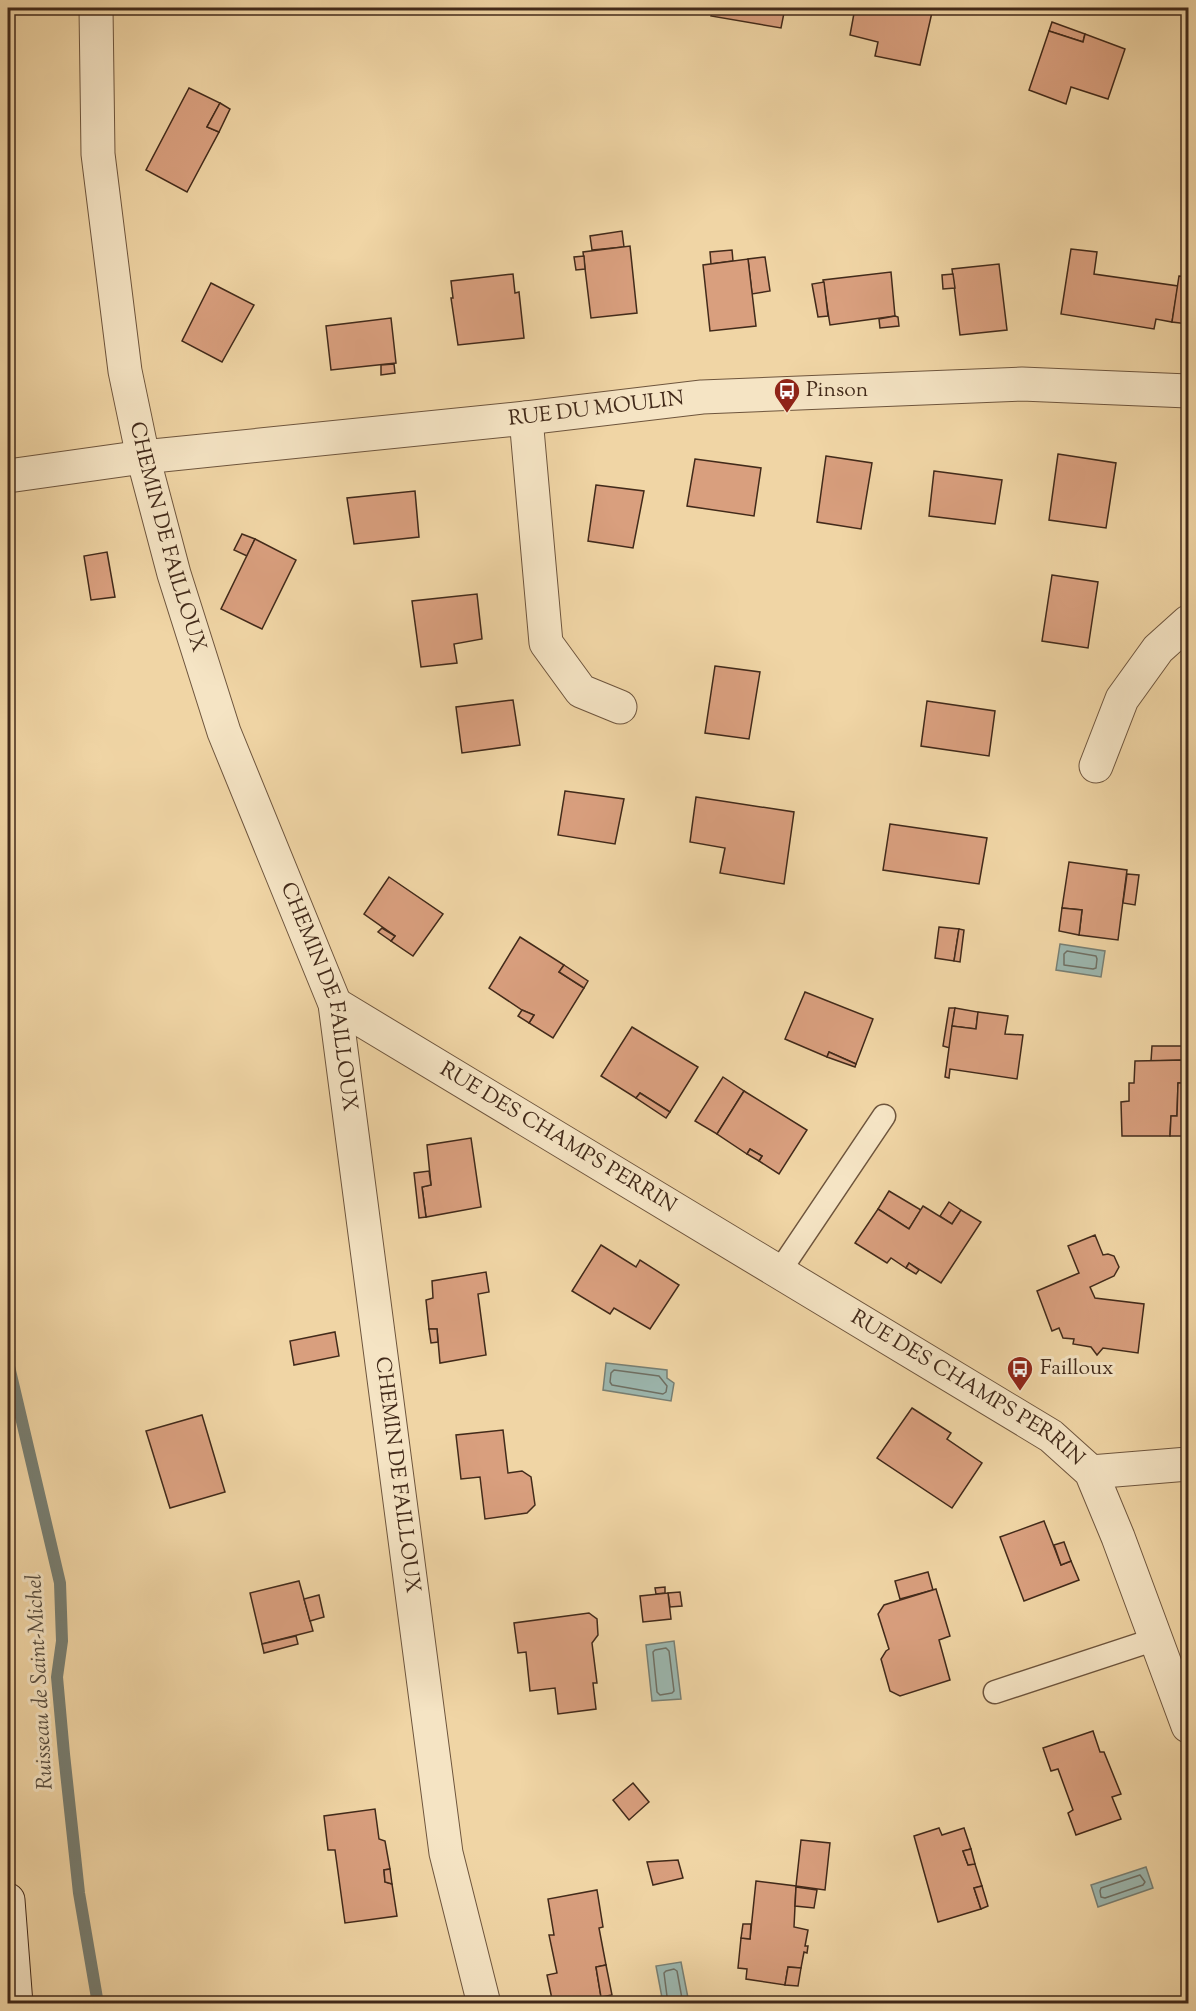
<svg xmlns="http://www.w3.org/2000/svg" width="1196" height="2011" viewBox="0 0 1196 2011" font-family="'Sorts Mill Goudy',serif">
	<rect width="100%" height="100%" fill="#f0d5a5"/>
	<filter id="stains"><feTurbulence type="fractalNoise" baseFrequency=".00333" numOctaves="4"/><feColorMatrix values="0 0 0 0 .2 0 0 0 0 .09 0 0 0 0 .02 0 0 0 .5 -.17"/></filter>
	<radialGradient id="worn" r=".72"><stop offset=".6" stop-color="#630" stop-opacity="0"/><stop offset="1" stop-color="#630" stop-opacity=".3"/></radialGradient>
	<g fill="#9cb7af" stroke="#787f73" stroke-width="1.5">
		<path d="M1060,944L1105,951L1101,977L1056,970Z"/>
		<path d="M606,1363L667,1370V1378L674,1383L671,1401L603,1390Z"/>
		<path d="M674,1641L681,1699L652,1701L646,1645Z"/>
		<path d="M1146,1867L1153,1888L1098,1907L1091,1885Z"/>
		<path d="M681,1962L689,2003H663L656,1966Z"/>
	</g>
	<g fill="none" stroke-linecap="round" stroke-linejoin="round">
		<g stroke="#6f7064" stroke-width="1.5">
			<path d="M1067,951L1096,956L1097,959L1096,968L1093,969L1064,965V954Z"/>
			<path d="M614,1370L659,1376L667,1386L666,1392L663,1394L612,1385L610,1382L611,1373Z"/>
			<path d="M666,1648L669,1651L674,1691L672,1693L660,1695L657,1692L653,1652L655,1650Z"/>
			<path d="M1140,1875L1145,1882L1143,1885L1105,1898L1101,1897L1100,1891L1101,1888Z"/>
			<path d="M668,2004L664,1973L666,1971L674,1969L677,1971L683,2004"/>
		</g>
		<path stroke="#787f73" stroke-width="12" d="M8,1362L60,1583L62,1641L57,1677L64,1754L79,1893L98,2004"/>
	</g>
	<g fill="#d99f7e" stroke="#422a1a" stroke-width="1.5">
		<path d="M713,8H785L781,28L711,16Z"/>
		<path d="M855,8H933L920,65L875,56L878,42L850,35Z"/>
		<path d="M1052,22L1085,34L1083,42L1049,31Z"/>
		<path d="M1049,31L1083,42L1085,34L1125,49L1108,99L1071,87L1066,104L1029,90Z"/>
		<path d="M189,88L220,103L207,127L219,132L187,192L146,170Z"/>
		<path d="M220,103L230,109L219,132L207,127Z"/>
		<path d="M622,231L624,247L592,250L590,236Z"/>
		<path d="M630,246L637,313L591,318L583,252Z"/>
		<path d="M1071,249L1097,252L1094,274L1178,286L1172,322L1156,319L1154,329L1061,314Z"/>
		<path d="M732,250L733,261L711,264L710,252Z"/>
		<path d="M584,256L585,269L576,270L574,257Z"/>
		<path d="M765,257L770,291L752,294L748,259Z"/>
		<path d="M748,259L756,326L710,331L703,265Z"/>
		<path d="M999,264L1007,330L960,335L952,269Z"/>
		<path d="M891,272L895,316L830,325L823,280Z"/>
		<path d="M513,274L515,293L519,292L524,338L458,345L451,298H453L451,281Z"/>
		<path d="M953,274L955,288L943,289L942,275Z"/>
		<path d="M1179,276L1188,277V324L1172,322Z"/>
		<path d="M824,282L828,316L818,317L812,284Z"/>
		<path d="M211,283L254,305L222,362L182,341Z"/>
		<path d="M895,316L898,317L899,326L880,328L879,319Z"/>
		<path d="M391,318L396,363L331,370L326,326Z"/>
		<path d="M394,364L395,373L381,375V365Z"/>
		<path d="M1058,454L1116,463L1106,528L1049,520Z"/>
		<path d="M826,456L872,463L861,529L817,522Z"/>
		<path d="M695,459L761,468L754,516L687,506Z"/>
		<path d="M934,471L1002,480L995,524L929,516Z"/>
		<path d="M596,485L644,491L633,548L588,541Z"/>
		<path d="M415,491L419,537L354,544L347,498Z"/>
		<path d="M1185,496L1188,497V510L1182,509Z"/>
		<path d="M242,534L255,539L247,556L234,550Z"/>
		<path d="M255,539L296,560L262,629L221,609Z"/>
		<path d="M107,552L115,597L91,600L84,556Z"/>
		<path d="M1052,575L1098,582L1088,648L1042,641Z"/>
		<path d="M477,594L482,639L454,644L457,663L421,667L412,601Z"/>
		<path d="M715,666L760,672L749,739L705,733Z"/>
		<path d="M513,700L520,745L462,753L456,707Z"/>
		<path d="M927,701L995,711L989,756L921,746Z"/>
		<path d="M565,791L624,799L615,844L558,835Z"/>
		<path d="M696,797L794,812L784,884L720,873L725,848L690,842Z"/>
		<path d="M890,824L987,838L979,884L883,870Z"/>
		<path d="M1069,862L1127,870L1118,940L1079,935L1082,910L1062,908Z"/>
		<path d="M1127,874L1139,875L1135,905L1123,903Z"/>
		<path d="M389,877L443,914L413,956L391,941L395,936L364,914Z"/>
		<path d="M1062,908L1082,910L1079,935L1059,931Z"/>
		<path d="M939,927L959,929L954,961L935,958Z"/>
		<path d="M382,928L395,936L391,941L378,932Z"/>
		<path d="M959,929L964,930L960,962L954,961Z"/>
		<path d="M520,937L564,965L559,972L584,988L553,1038L529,1023L534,1015L522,1010L489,988Z"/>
		<path d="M564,965L588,981L584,988L559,972Z"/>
		<path d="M805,992L873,1019L856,1064L829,1052L827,1057L785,1039Z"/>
		<path d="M949,1008H955L950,1048L943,1046Z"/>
		<path d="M955,1008L978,1012L976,1029L952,1026Z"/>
		<path d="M522,1010L534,1015L529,1023L518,1016Z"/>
		<path d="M978,1012L1008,1016L1005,1034L1023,1035L1017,1079L950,1069L949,1078L945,1077L952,1026L976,1029Z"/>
		<path d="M632,1027L698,1067L670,1112L640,1093L636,1098L601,1076Z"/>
		<path d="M1152,1046H1186V1060L1151,1061Z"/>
		<path d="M829,1052L856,1064L855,1067L827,1057Z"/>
		<path d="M1186,1060L1185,1083H1178L1177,1116H1171L1170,1136H1122L1121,1102L1129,1101V1083H1134L1135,1061Z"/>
		<path d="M723,1077L744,1091L717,1134L695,1121Z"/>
		<path d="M1178,1083H1185L1183,1136H1170L1171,1116H1177Z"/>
		<path d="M744,1091L807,1130L779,1174L759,1161L762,1156L750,1149L747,1154L717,1134Z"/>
		<path d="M640,1093L670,1112L666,1118L636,1098Z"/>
		<path d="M471,1138L481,1207L426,1217L422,1187L431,1185L427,1145Z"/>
		<path d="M750,1149L762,1156L759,1161L747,1154Z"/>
		<path d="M429,1171L431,1185L422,1187L426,1217L419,1218L414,1173Z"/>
		<path d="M889,1191L921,1210L909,1229L878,1209Z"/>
		<path d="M949,1202L961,1210L952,1224L940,1216Z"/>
		<path d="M923,1206L952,1224L961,1210L981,1222L941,1283L909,1263L906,1268L891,1258L887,1263L855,1243L878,1209L909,1229Z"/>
		<path d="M1095,1235L1103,1255L1108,1254L1114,1256L1119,1267L1114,1276L1090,1287L1095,1298L1144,1304L1138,1353L1103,1348L1097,1355L1091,1347L1073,1344L1074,1339L1063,1338L1059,1328L1052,1331L1037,1291L1079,1273L1068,1246Z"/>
		<path d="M601,1245L636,1267L640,1260L679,1285L650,1329L614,1308L610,1314L572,1291Z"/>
		<path d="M909,1263L919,1270L916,1274L906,1268Z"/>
		<path d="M486,1272L489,1292L478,1294L486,1355L440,1363L437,1329H429L426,1300L433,1298L432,1281Z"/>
		<path d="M429,1329H437L438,1342L431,1343Z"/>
		<path d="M335,1332L339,1356L294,1365L290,1341Z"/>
		<path d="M912,1408L951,1433L947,1439L982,1463L952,1508L877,1458Z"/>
		<path d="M202,1415L225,1492L170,1508L146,1431Z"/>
		<path d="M503,1430L508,1473L522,1471L531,1477L535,1505L527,1513L485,1519L480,1477L461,1479L456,1435Z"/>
		<path d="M1044,1521L1061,1565L1071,1561L1079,1580L1024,1601L1000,1537Z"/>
		<path d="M1064,1542L1071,1561L1061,1565L1054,1545Z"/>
		<path d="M928,1572L933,1590L900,1599L895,1581Z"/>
		<path d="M299,1581L313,1631L262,1644L250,1593Z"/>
		<path d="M665,1587V1593L656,1594L655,1588Z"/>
		<path d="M936,1589L950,1636L939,1640L950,1680L900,1696L890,1691L881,1659L886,1651L889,1649L878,1614L884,1605Z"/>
		<path d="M680,1592L682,1606L670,1607L668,1593Z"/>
		<path d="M668,1593L671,1619L643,1622L640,1596Z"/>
		<path d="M319,1595L324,1617L310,1621L304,1599Z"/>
		<path d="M589,1613L597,1619L598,1635L592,1643L597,1683H593L596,1709L558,1714L555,1688L530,1691L526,1652L518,1653L514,1623Z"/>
		<path d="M296,1636L298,1644L264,1653L262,1644Z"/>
		<path d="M1093,1731L1100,1752H1104L1121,1794L1112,1797L1121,1819L1076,1835L1068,1813L1073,1810L1058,1769L1051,1771L1043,1748Z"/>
		<path d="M633,1783L649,1802L629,1820L613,1800Z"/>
		<path d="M375,1809L379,1839L385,1841L390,1869L384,1870L385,1882L392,1884L397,1916L345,1923L335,1850H328L324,1816Z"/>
		<path d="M939,1828L942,1835L964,1828L971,1849L963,1851L968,1865L975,1864L982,1886L974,1888L981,1909L938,1922L914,1836Z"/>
		<path d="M801,1840L830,1843L825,1890L796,1886Z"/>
		<path d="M971,1849L975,1864L968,1865L963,1851Z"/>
		<path d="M678,1860L683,1878L653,1885L647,1862Z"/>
		<path d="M390,1869L392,1884L385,1882L384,1870Z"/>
		<path d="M756,1881L796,1886L794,1927L808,1930L805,1946H808L807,1953L804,1952L801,1968L788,1967L785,1985L746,1979L747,1969L738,1968L741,1938L750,1939Z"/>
		<path d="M982,1886L988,1906L981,1909L974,1888Z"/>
		<path d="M796,1887L817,1890L814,1908L795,1906Z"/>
		<path d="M597,1890L603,1927L599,1928L606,1965L596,1967L601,1997L567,2004H553L547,1975L557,1973L549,1935H554L548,1899Z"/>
		<path d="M743,1924H751L750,1939L741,1938Z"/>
		<path d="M606,1965L612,1995L601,1997L596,1967Z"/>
		<path d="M788,1967L801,1968L798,1986L785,1985Z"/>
	</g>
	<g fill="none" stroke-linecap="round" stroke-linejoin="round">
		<g stroke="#6e553d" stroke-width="25">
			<g id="lane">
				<path d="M779,1272L884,1116"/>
				<path d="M995,1692L1156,1639"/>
			</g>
		</g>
		<g stroke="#6e553d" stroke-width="35">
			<g id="street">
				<path id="s1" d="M96,8L98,154L125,371L143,457L174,574L224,732L335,1004L446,1853L484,2004"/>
				<path d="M526,418L546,643L581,691L620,707"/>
				<path id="s2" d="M8,476L143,457L526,418L702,397L1022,384L1188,391"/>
				<path d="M1096,766L1122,699L1158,649L1188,622"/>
				<path id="s3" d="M335,1004L1051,1436L1091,1472L1118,1537L1188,1726"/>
				<path d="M1091,1472L1188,1464"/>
			</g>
		</g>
		<g stroke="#422a1a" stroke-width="35">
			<path id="secondary" d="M8,1900L16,2004"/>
		</g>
		<use href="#lane" stroke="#f5e4c4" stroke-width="22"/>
		<use href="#street" stroke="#f5e4c4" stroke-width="33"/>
		<use href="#secondary" stroke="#f5e4c4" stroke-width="33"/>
	</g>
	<defs>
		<g id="bus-pin" transform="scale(1.35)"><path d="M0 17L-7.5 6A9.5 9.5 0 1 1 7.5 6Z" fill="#8f2418" stroke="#f5e4c4"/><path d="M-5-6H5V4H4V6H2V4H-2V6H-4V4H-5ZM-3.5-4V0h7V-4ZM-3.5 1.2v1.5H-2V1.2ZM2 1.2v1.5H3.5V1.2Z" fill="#fff"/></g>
	</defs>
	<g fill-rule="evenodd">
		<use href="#bus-pin" x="787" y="391"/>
		<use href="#bus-pin" x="1020" y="1369"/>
	</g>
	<g text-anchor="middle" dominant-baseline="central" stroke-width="6" stroke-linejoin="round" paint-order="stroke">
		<g font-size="21" fill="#422a1a" stroke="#f5e4c4" text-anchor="start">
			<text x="806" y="391">Pinson</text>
			<text x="1040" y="1369">Failloux</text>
		</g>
		<g font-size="21" fill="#422a1a" stroke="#f5e4c4">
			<text stroke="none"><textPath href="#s2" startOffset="592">RUE DU MOULIN</textPath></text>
			<text stroke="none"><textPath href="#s1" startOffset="536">CHEMIN DE FAILLOUX</textPath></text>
			<text stroke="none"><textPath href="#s1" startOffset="1022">CHEMIN DE FAILLOUX</textPath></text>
			<text stroke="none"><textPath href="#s3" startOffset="260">RUE DES CHAMPS PERRIN</textPath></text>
			<text stroke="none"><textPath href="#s3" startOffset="740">RUE DES CHAMPS PERRIN</textPath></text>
			<text stroke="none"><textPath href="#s1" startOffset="1508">CHEMIN DE FAILLOUX</textPath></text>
		</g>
		<g font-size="22" font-style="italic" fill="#584d3f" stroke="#f5e4c4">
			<text transform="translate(41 1682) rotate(-93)">Ruisseau de Saint-Michel</text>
		</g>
	</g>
	<rect width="1196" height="2011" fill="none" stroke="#f0d5a5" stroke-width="30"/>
	<rect x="9" y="9" width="1178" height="1993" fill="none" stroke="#422a1a" stroke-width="3"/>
	<rect x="15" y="15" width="1166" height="1981" fill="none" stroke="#422a1a" stroke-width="1.5"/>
	<rect width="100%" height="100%" filter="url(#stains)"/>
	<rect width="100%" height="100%" fill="url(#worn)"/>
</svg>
